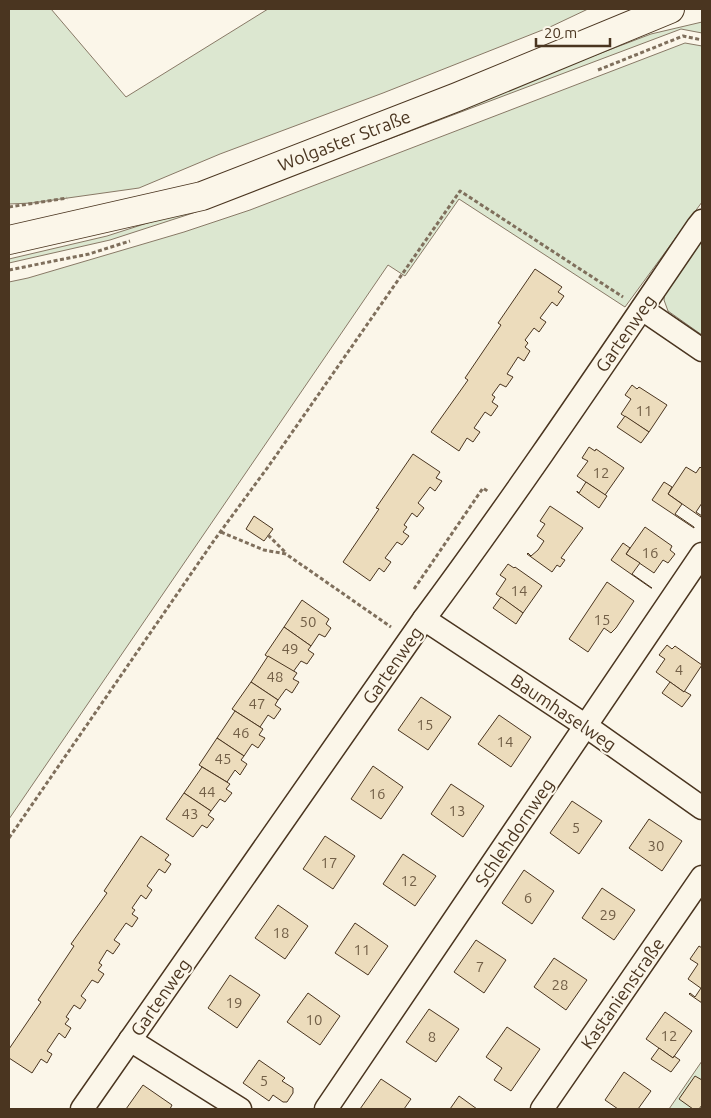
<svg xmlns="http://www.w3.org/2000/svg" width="711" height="1118" viewBox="0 0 711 1118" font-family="Ubuntu,sans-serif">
	<rect width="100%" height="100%" fill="#fbf6e9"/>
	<g fill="#dce7d0" stroke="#887966">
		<path d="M9,9H51L126,97L268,9H588L550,27L383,93L220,154L139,188L32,203L9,204Z"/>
		<path d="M702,22V33L681,29L193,213L110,240L9,263V259L107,236L191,209L651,34Z"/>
		<path d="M685,43L702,46V202L625,307L459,199L405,276L388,265L9,819V282L28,278L184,232L250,210Z"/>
		<path d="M702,232V335L668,311L664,300L665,285Z"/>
		<path d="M702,1061V1109H669Z"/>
	</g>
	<g fill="#ecdcbc" stroke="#4a3520">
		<path d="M535,269L562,287L558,292L564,296L557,306L552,302L540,318L546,322L539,332L534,328L525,340L528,343L525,347L530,351L524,361L518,357L507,374L513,377L506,387L500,384L492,395L495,397L492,402L498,406L491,416L485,412L474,428L480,432L473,442L467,438L459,451L431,432L468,380L465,378L501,325L498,323Z"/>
		<path d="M632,385L637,389L639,387L667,405L649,432L621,414L631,399L625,395Z"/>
		<path d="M625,416L649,432L641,443L617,427Z"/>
		<path d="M589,447L595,451L596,449L624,468L605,495L577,476L588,461L582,458Z"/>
		<path d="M413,454L440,472L436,478L442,481L435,491L430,487L418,503L424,508L417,517L412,513L404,525L407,527L403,532L409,536L402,545L397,542L385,558L391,562L384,572L379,568L370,581L343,562L379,509L376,508Z"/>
		<path d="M686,467L696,473L700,467L702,469V503L696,512L702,516L701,517L668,494Z"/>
		<path d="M586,482L607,496L599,508L577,492V491L579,493Z"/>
		<path d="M664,482L672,487L668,494L682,504L675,514L694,527V528L652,500Z"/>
		<path d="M550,506L583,528L561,558L565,560L560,567L557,565L552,572L527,554L528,553L531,556L538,550L544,541L537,536L545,524L540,521Z"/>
		<path d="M254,516L273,529L264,541L246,529Z"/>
		<path d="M645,527L672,546L670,550L675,554L668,563L663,560L654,573L626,554Z"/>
		<path d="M623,543L630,548L626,554L640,563L632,574L652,588H651L611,560Z"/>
		<path d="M508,564L514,568L515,567L542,586L523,613L496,594L506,579L500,575Z"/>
		<path d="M607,582L634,601L616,628L611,633L604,628L588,652L569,639Z"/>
		<path d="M501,597L523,613L516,624L493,608Z"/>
		<path d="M302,600L329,619L326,624L331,628L325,637L319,634L311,646L284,627Z"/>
		<path d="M284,627L311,646L308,650L314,654L307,664L301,661L293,672L265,655Z"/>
		<path d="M667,645L672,649L675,646L702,665L684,692L656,672L665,659L659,655Z"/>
		<path d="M268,656L297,673L293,679L299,682L292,693L286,689L278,700L251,682Z"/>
		<path d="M251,682L278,700L275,705L281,709L274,719L268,715L260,727L232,709Z"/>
		<path d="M670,682L684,692V691L691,695L682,707L662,693Z"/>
		<path d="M421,697L451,717L428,750L398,730Z"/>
		<path d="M235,711L263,729L259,735L265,738L258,748L252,744L244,756L217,738Z"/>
		<path d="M499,715L531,737L511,767L478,744Z"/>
		<path d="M217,738L244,756L241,760L247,764L240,775L235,770L227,782L199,765Z"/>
		<path d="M373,766L403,787L381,819L351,799Z"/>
		<path d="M202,767L230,784L226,789L232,793L225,802L220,799L211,811L184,793Z"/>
		<path d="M451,784L484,806L463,837L431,814Z"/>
		<path d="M184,793L211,811L208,815L214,819L207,828L202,825L193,837L166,819Z"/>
		<path d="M572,801L602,821L579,854L550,833Z"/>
		<path d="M649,819L682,841L662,871L629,848Z"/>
		<path d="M141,836L169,855L165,860L171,864L165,873L159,869L147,886L152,890L146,899L141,895L132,908L135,910L132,914L138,918L132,927L126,923L114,940L120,944L113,954L107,950L99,963L102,965L98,970L104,974L98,983L92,980L81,996L86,1000L80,1009L74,1005L66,1017L69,1019L65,1024L71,1028L65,1038L59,1033L47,1051L52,1054L47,1063L41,1059L32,1073L9,1058V1049L41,1002L38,1000L74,946L71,944L107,893L104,891Z"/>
		<path d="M325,836L355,856L333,889L303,869Z"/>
		<path d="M403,854L436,876L415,906L383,884Z"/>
		<path d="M524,870L554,891L532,924L502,903Z"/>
		<path d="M602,888L635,910L614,940L582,918Z"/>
		<path d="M278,905L308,926L285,959L255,938Z"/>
		<path d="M355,923L388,946L368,975L335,953Z"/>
		<path d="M476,940L506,960L484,993L454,972Z"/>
		<path d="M699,946L702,948V989L688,979L698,964L690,959Z"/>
		<path d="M554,958L587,980L566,1010L534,987Z"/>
		<path d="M230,975L260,995L237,1028L208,1008Z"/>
		<path d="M701,988L702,989V1003L689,994L690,993L695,997Z"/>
		<path d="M308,993L340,1016L320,1045L287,1022Z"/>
		<path d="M429,1009L459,1029L436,1062L406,1042Z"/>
		<path d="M665,1012L692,1031L673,1058L646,1039Z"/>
		<path d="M507,1027L540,1049L511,1091L494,1080L502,1068L486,1057Z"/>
		<path d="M659,1048L673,1058L674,1056L680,1060L671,1072L651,1059Z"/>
		<path d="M259,1060L285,1078L282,1081L293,1088V1093L287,1102H283L273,1095L269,1101L243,1083Z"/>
		<path d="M624,1072L651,1091L638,1109H618L605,1100Z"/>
		<path d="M695,1076L702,1080V1105L699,1109H693L679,1099Z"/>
		<path d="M381,1079L411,1099L404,1109H360Z"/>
		<path d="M143,1085L172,1105L170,1109H126Z"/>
		<path d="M459,1096L477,1109H450Z"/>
	</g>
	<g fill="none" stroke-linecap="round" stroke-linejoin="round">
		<g stroke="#4a3520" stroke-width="25">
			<g id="minor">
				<path d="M642,309L702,350"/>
				<path d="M424,619L586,726L702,808"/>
				<path d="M130,1040L240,1109"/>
				<path d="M82,1109L424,619C519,491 608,358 698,226L702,221"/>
				<path d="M326,1109L702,554"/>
				<path d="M542,1109L702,877"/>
			</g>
		</g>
		<g stroke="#4a3520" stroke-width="30">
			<path id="secondary" d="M9,240L202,196L457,97L670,9"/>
		</g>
		<g stroke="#7f6f5c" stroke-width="3" stroke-dasharray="4 2.5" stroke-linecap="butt">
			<path d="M598,70L683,36L702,40"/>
			<path d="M9,207L67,198"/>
			<path d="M9,270L89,254L130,241"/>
			<path d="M221,532L264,550L286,554L391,627"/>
			<path d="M268,535L286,553"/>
			<path d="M414,589L483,488L489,492"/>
			<path d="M9,838L215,539L268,467L460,191L623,297"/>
		</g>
		<use href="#minor" stroke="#fbf6e9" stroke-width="22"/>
		<use href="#secondary" stroke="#fbf6e9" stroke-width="28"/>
	</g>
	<g text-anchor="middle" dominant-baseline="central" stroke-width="4" stroke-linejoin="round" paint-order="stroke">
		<g font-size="15" fill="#725f47">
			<text x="644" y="410">11</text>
			<text x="601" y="472">12</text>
			<text x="650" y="552">16</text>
			<text x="519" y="590">14</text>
			<text x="602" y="619">15</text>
			<text x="308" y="621">50</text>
			<text x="290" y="648">49</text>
			<text x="679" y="669">4</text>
			<text x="275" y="676">48</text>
			<text x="257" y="703">47</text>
			<text x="425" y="724">15</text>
			<text x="241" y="732">46</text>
			<text x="505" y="741">14</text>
			<text x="223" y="758">45</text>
			<text x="207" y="791">44</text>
			<text x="377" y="793">16</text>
			<text x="457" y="810">13</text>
			<text x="190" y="813">43</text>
			<text x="576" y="827">5</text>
			<text x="656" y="845">30</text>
			<text x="329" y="862">17</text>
			<text x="409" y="880">12</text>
			<text x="528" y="897">6</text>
			<text x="608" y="914">29</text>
			<text x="281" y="932">18</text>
			<text x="362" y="949">11</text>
			<text x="480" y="966">7</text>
			<text x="560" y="984">28</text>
			<text x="234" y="1002">19</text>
			<text x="314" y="1019">10</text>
			<text x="669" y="1035">12</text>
			<text x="432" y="1036">8</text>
			<text x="264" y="1080">5</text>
		</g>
		<g font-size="18" fill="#4a3520" stroke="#fbf6e9">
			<text transform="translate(344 140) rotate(-21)">Wolgaster Straße</text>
			<text transform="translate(625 333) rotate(-55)">Gartenweg</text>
			<text transform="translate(392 665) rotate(-55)">Gartenweg</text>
			<text transform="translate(564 712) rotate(34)">Baumhaselweg</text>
			<text transform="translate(514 832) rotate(-56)">Schlehdornweg</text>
			<text transform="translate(622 993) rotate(-55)">Kastanienstraße</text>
			<text transform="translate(160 997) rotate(-55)">Gartenweg</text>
		</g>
	</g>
	<rect width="711" height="1118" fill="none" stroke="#4a3520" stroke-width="20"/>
	<path d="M536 38v8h74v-8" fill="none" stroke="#4a3520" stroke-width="2.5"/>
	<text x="544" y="38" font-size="15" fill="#4a3520" stroke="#fbf6e9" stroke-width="4" paint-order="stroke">20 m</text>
</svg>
